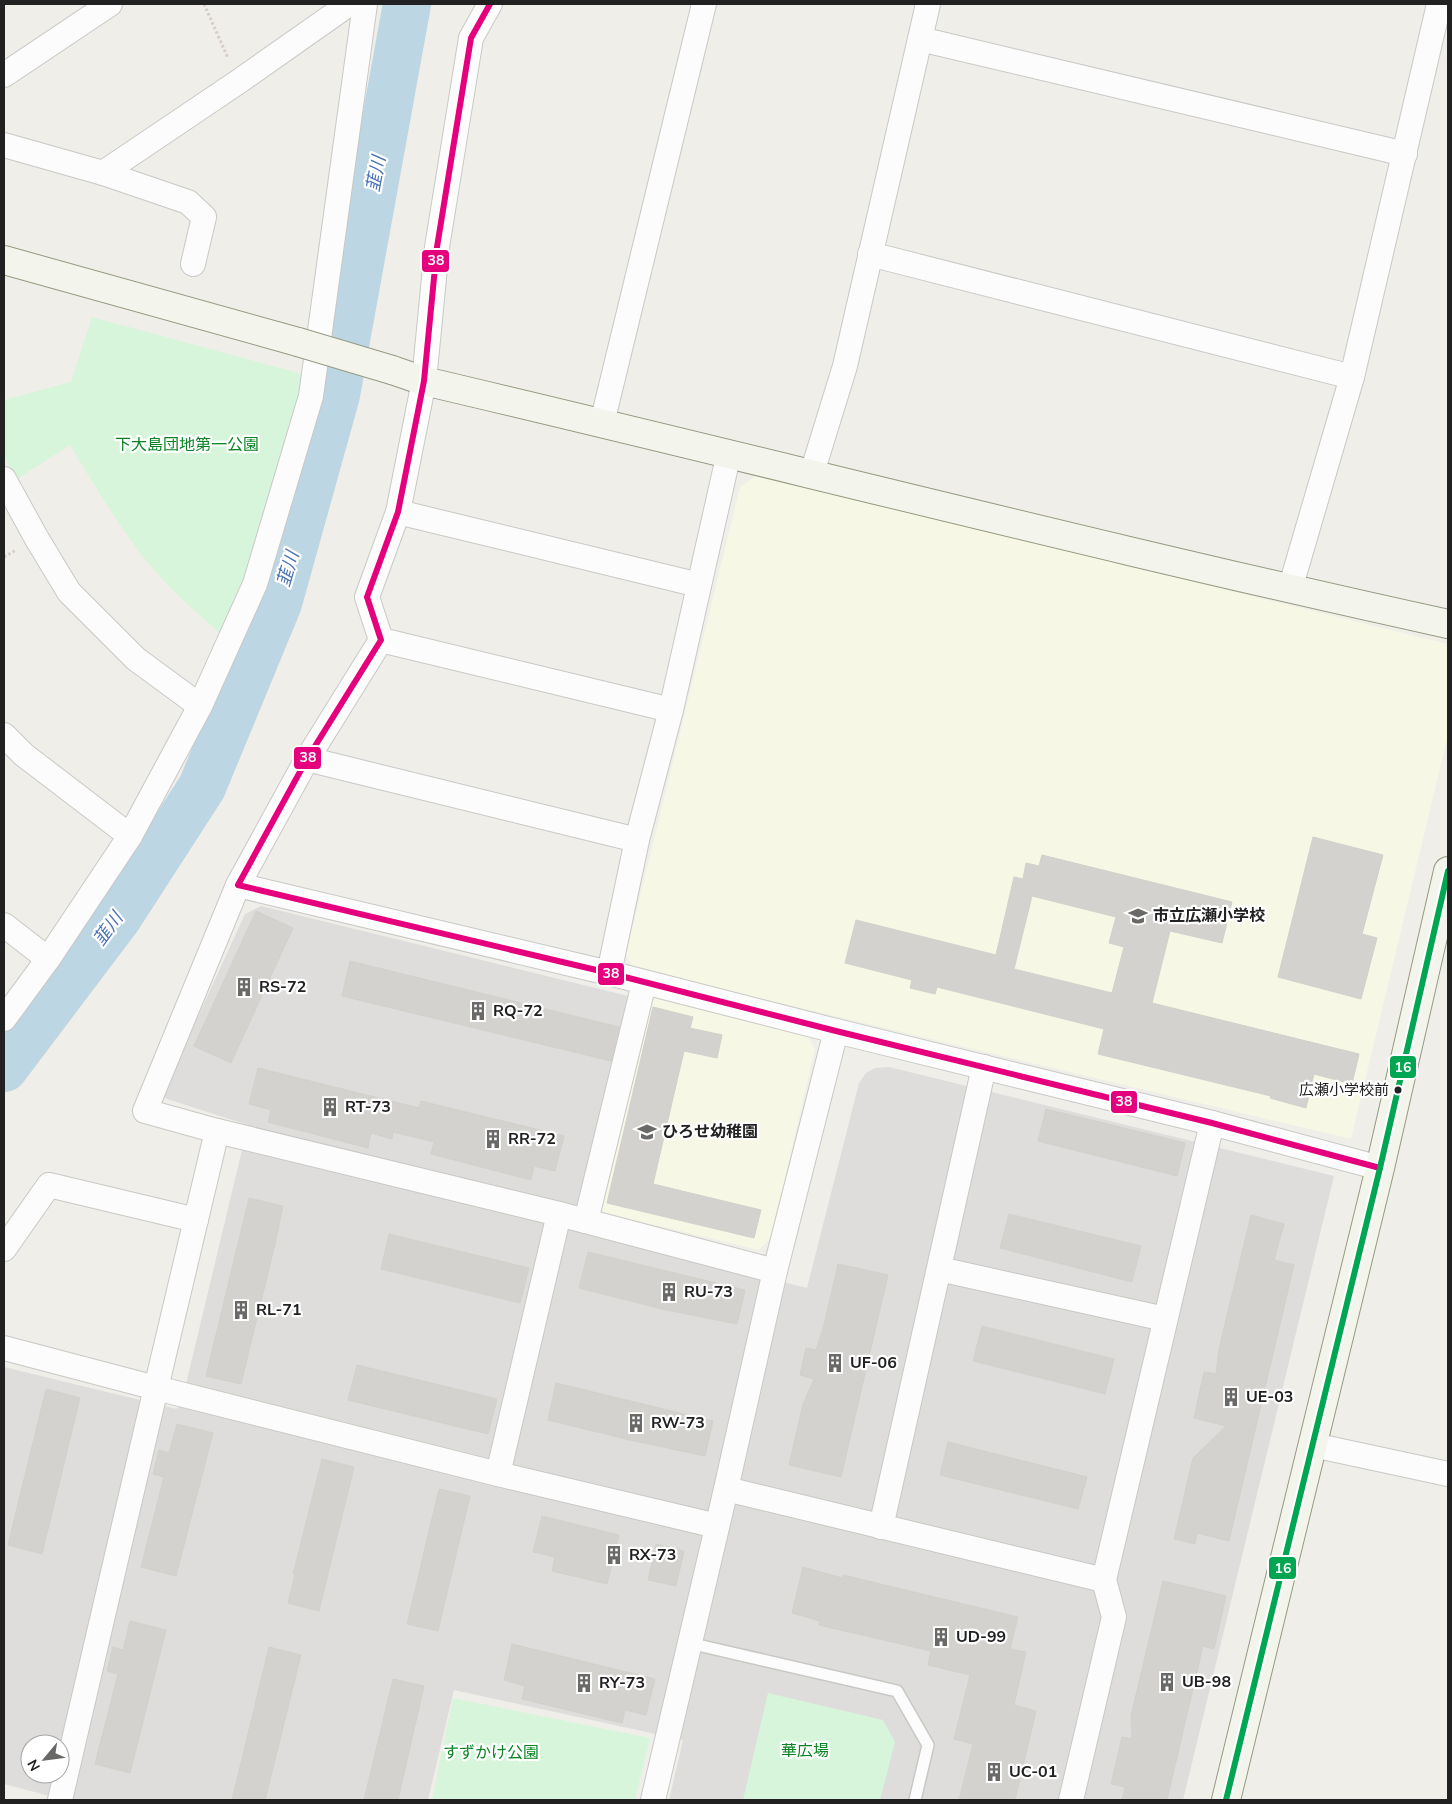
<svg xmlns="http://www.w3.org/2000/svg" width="1452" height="1804" viewBox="0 0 1452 1804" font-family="'Nunito Sans','Noto Sans JP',sans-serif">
	<rect width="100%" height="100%" fill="#efeee9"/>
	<path fill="#dedddb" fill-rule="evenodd" d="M261,906L628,996L579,1231L807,1288L859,1083L866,1073L875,1068L889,1067L1334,1176L1183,1800H669L683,1740L454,1690L428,1800H65L4,1784V1367L177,1409L186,1384L248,1125L161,1097L245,914ZM30,1744H60V1774H30Z"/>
	<g fill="#f6f7e5">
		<path d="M757,475L1448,644V735L1351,1139L633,968L626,954L740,487Z"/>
		<path d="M649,995L807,1034L815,1049L771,1238L759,1250L597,1211Z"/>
	</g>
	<g fill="#d7f5db">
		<path d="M92,317L306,375L253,565L221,634C196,612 170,590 149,564C119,527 95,486 70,445L17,479L4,457V400L71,382Z"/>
		<path d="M768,1693L883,1720L895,1742L880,1800H743Z"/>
		<path d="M453,1698L650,1738L635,1800H432Z"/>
	</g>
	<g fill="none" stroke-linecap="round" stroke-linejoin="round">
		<path stroke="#bcd6e3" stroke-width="48" d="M4,1068L118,917L202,787L278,603L336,395L407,4"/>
	</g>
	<g fill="#d4d2ce" stroke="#d2d0cb" fill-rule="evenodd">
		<path d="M1313,837L1383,855L1362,934L1377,938L1361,999L1278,977Z"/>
		<path d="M1042,855L1232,902L1222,943L1170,931L1152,1003L1359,1054L1352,1084L1314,1074L1306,1108L1270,1098L1271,1096L1098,1054L1104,1029L937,987L935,994L910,988L912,980L845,963L856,920L996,955L1014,877L1023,879L1026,863L1039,866ZM1032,896L1116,917L1109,943L1124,947L1112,993L1014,969Z"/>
		<path d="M256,911L293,928L231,1063L194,1046Z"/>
		<path d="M350,961L619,1027L611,1061L342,996Z"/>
		<path d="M653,1007L693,1017L690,1028L722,1035L717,1058L684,1051L653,1184L761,1210L754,1238L607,1203Z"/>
		<path d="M258,1068L419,1108L421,1101L564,1136L555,1171L534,1166L531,1180L431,1154L434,1142L393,1132L392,1139L371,1133L368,1148L268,1122L271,1110L249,1104Z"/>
		<path d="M1046,1109L1185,1143L1177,1176L1038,1141Z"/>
		<path d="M249,1198L283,1206L275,1244L241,1384L206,1376Z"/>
		<path d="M1009,1214L1141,1246L1132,1282L1000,1248Z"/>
		<path d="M1251,1215L1284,1224L1274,1260L1294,1265L1229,1541L1197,1533L1195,1544L1174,1539L1193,1458L1226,1426L1194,1418L1204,1372L1216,1374L1219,1349Z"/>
		<path d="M389,1234L529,1268L520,1303L381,1269Z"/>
		<path d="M588,1252L745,1290L737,1324L662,1309L579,1288Z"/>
		<path d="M838,1264L888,1275L841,1477L789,1465L803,1404L814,1379L800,1375L806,1348L816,1350L824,1325Z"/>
		<path d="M982,1326L1114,1359L1105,1394L973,1361Z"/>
		<path d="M357,1365L497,1399L488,1434L348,1400Z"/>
		<path d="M556,1383L713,1421L705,1456L630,1440L548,1420Z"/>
		<path d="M46,1389L80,1398L42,1554L8,1545Z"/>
		<path d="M177,1424L213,1433L176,1576L141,1567L164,1477L153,1474L159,1450L169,1453Z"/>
		<path d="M948,1442L1087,1477L1078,1509L940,1475Z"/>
		<path d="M322,1459L354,1467L319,1611L288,1603L295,1575L293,1574Z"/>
		<path d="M439,1489L470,1496L438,1631L407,1624Z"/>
		<path d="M542,1516L619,1535L607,1584L552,1571L555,1557L533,1552Z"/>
		<path d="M656,1544L684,1551L676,1586L648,1580Z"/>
		<path d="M803,1567L842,1578L843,1575L1018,1617L1010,1649L1026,1652L1014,1705L1036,1711L1015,1800H959L973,1744L954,1739L970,1675L928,1665L931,1651L819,1625L820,1621L792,1613Z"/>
		<path d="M1163,1581L1226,1596L1214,1649L1203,1646L1167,1800H1122L1125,1787L1111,1784L1122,1737L1132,1739L1131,1716Z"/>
		<path d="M130,1621L166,1630L130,1773L95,1764L118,1674L107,1671L113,1647L123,1650Z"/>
		<path d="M512,1644L655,1679L646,1715L625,1710L622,1723L522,1699L525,1686L504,1680Z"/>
		<path d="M269,1647L301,1655L265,1800H232Z"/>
		<path d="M393,1679L424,1686L398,1800H364Z"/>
	</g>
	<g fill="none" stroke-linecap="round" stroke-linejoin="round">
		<g stroke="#c8c8c5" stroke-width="14">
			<path id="lane" d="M689,1643L897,1691L928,1745L915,1800"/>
		</g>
		<g stroke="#c8c8c5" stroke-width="26">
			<g id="street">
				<path d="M490,4L471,38L437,247L424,381L398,512L367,597L381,640L307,759L238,885L609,973L836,1031L1212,1123L1380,1168"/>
				<path d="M920,39L1405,154"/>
				<path d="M4,75L110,4"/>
				<path d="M4,145L103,173L238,82L349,4"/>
				<path d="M103,173L188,202L204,217L193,264"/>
				<path d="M870,254L1352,377"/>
				<path d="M602,423L704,4"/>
				<path d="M812,473L845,366L928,4"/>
				<path d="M4,479L37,539L69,592L136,659L200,706"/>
				<path d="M398,512L699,585"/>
				<path d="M1290,589L1352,377L1439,4"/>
				<path d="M381,640L671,710"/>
				<path d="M4,735L24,755L130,836"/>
				<path d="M307,759L637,840"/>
				<path d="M4,925L48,959"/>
				<path d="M609,973L637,840L671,710L729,453"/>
				<path d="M4,1019L48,959L130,836L200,706L255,584L311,396L365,4"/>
				<path d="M217,1131L145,1111L238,885"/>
				<path d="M586,1221L644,983"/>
				<path d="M4,1249L49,1185L196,1220"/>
				<path d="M939,1269L1165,1319"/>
				<path d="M4,1348L156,1388L217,1131L559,1214L775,1271"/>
				<path d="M1313,1445L1448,1474"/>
				<path d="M498,1474L559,1214"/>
				<path d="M726,1489L1104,1580"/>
				<path d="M881,1527L984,1067"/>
				<path d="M60,1800L156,1388L498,1474L717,1526"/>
				<path d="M653,1800L726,1489L775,1271L836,1031"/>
				<path d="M1071,1800L1114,1617L1104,1580L1212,1123"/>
			</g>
		</g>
		<g stroke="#959a80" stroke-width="30">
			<g id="secondary">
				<path d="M4,260L298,342"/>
				<path d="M392,370L424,381C765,461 1105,549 1448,624"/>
				<path d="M1226,1800L1380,1168L1448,871"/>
			</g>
		</g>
		<g stroke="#d8ccc8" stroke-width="3" stroke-dasharray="2.5 2.5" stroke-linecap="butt">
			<path d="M204,4L228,58"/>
			<path d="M4,557L16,550"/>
		</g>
		<use href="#lane" stroke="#fdfcfc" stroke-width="11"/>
		<use href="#street" stroke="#fdfcfc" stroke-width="24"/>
		<use href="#secondary" stroke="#f3f5ec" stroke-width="28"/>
		<g stroke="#959a80" stroke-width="30" stroke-linecap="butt">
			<path id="secondary-bridge" d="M298,342L392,370"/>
		</g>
		<use href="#secondary-bridge" stroke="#f3f5ec" stroke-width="28"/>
		<g stroke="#fff" stroke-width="10">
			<path id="bus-1" d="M490,4L471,38L437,247L424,381L398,512L367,597L381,640L307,759L238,885L609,973L836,1031L1212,1123L1380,1168"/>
		</g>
		<g stroke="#fff" stroke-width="10">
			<path id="bus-2" d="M1226,1800L1380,1168L1448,871"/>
		</g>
		<use href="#bus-1" stroke="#e5007d" stroke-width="6"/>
		<use href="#bus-2" stroke="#00a651" stroke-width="6"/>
	</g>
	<defs>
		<g id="school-bare" transform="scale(1.5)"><path d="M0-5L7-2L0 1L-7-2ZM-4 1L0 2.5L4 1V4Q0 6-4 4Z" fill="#696967" stroke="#fff" stroke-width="2.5" paint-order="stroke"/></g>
		<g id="building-bare" transform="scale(1.5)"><path d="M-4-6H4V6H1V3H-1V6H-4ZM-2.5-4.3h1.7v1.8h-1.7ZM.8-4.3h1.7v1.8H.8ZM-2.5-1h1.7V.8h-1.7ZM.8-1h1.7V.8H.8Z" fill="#696967" stroke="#fff" stroke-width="2.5" paint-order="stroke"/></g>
	</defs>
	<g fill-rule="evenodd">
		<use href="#school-bare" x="1138" y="916"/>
		<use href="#building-bare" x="244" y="987"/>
		<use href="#building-bare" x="478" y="1011"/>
		<use href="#building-bare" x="330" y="1107"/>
		<use href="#school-bare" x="647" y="1132"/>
		<use href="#building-bare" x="493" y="1139"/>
		<use href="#building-bare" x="669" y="1292"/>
		<use href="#building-bare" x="241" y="1310"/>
		<use href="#building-bare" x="835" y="1363"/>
		<use href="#building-bare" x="1231" y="1397"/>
		<use href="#building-bare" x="636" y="1423"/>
		<use href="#building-bare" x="614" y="1555"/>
		<use href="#building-bare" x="941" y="1637"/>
		<use href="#building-bare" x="1167" y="1682"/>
		<use href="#building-bare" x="584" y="1683"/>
		<use href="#building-bare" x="994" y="1772"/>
	</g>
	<circle fill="#212121" stroke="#fff" stroke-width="2" cx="1398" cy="1090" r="4.5"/>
	<g text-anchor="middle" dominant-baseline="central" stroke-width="4.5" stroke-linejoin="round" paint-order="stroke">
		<g font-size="15" fill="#212121" stroke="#fff" text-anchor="end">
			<text x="1389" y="1090">広瀬小学校前</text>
		</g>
		<g font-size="16" fill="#088522" stroke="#fff">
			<text x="187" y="445">下大島団地第一公園</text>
			<text x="805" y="1751">華広場</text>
			<text x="491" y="1753">すずかけ公園</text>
		</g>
		<g font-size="16" font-weight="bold" fill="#212121" stroke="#fff" text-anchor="start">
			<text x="1153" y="916">市立広瀬小学校</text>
			<text x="259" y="987">RS-72</text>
			<text x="493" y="1011">RQ-72</text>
			<text x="345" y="1107">RT-73</text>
			<text x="662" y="1132">ひろせ幼稚園</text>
			<text x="508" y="1139">RR-72</text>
			<text x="684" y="1292">RU-73</text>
			<text x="256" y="1310">RL-71</text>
			<text x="850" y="1363">UF-06</text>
			<text x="1246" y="1397">UE-03</text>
			<text x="651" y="1423">RW-73</text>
			<text x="629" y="1555">RX-73</text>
			<text x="956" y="1637">UD-99</text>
			<text x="1182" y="1682">UB-98</text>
			<text x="599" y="1683">RY-73</text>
			<text x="1009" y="1772">UC-01</text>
		</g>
		<g font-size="18" font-style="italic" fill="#4972b5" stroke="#fff">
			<text transform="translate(376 174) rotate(-80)">韮川</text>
			<text transform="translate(288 569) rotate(-74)">韮川</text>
			<text transform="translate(108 929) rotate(-54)">韮川</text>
		</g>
	</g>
	<g stroke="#fff" stroke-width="2">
		<rect x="421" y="249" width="29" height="24" rx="5" fill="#e5007d"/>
		<rect x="293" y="746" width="29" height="24" rx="5" fill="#e5007d"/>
		<rect x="597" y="962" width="28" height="24" rx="5" fill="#e5007d"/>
		<rect x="1389" y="1055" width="28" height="24" rx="5" fill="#00a651"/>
		<rect x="1110" y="1090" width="28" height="24" rx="5" fill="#e5007d"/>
		<rect x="1268" y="1556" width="29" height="24" rx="5" fill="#00a651"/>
	</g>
	<g font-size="14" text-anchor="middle" font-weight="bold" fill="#fff">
		<text x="436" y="265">38</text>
		<text x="308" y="762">38</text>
		<text x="611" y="978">38</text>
		<text x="1403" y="1072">16</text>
		<text x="1124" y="1106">38</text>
		<text x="1283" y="1573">16</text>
	</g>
	<rect width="1452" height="1804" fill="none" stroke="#212121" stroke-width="10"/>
	<g transform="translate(45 1759) rotate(241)"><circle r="24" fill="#ffffff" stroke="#a6a6a6"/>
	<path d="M0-4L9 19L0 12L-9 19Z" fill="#696967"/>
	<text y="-8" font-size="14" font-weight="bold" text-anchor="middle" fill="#212121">N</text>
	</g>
</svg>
